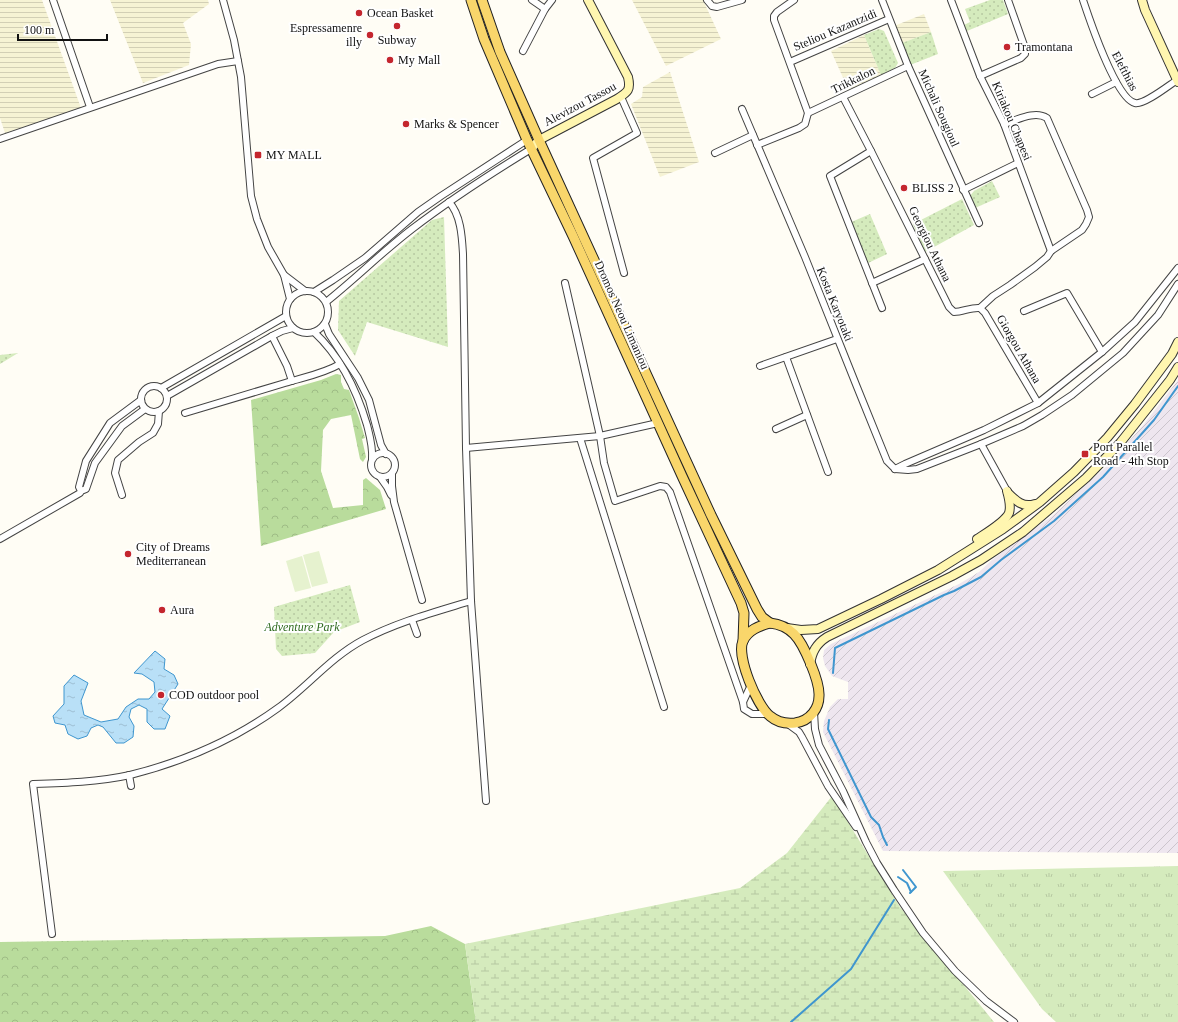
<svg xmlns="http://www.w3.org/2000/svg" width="1178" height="1022" viewBox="0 0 1178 1022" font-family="'Times New Roman',serif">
	<defs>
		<pattern id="industrial-furrows" width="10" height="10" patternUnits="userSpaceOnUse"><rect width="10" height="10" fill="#eee6ef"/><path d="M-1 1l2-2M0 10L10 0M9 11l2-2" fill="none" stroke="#cbc4cc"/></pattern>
		<pattern id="farmland-rules" width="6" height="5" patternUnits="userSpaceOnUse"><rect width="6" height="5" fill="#f6f3d4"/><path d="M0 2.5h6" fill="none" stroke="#d2cfb5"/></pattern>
		<pattern id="grass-tufts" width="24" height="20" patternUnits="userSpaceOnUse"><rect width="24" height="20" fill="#d5ebbd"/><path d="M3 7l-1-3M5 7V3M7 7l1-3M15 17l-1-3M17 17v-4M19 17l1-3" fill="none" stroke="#b6c8a1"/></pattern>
		<pattern id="forest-crowns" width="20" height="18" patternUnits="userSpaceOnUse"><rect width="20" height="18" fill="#b9dc9c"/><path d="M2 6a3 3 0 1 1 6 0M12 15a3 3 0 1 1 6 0" fill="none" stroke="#9ebc85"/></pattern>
		<pattern id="wetland-marsh" width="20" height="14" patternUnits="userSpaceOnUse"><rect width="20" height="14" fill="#d5ebbd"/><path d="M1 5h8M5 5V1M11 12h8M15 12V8" fill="none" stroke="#b6c8a1"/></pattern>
		<pattern id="park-dots" width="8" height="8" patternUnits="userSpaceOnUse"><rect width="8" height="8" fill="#d5ebbd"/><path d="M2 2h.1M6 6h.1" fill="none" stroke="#b6c8a1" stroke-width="1.8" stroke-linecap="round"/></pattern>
		<pattern id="water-ripples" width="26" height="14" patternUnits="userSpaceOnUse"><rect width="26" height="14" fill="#b9e0f7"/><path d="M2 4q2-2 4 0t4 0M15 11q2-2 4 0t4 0" fill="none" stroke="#9ebfd3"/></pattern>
	</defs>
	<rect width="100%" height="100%" fill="#fffdf5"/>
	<path fill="url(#industrial-furrows)" d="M1178,380V853L883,851L823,732L824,721L830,707L838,699H848V682L832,676L825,666L823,658L824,650L831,644L959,584L979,572L993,559L1052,516L1111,462L1144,424Z"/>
	<g fill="url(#farmland-rules)">
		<path d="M0,0H42L81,108L5,133L0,118Z"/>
		<path d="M110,0H208L209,4L183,23L191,44L189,65L143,83Z"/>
		<path d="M632,0H703L721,39L666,66Z"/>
		<path d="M924,14L931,32L902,43L894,26Z"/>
		<path d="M864,35L881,75L849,91L831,51Z"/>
		<path d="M670,72L699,162L660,177L631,104L642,97L643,87Z"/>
	</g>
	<path fill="url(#grass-tufts)" d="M1178,866V1022H1056L1042,1009L943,871Z"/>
	<g fill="url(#forest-crowns)">
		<path d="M336,374L341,375V382L344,389L349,390L359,418L365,438L362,439L366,457L363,462L360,459L351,415L331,419L323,430L321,471L333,508L363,505V480L366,478L380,490L386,509L261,546L251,400L321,380Z"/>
		<path d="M431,926L465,944L476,1022H0V942L385,936Z"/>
	</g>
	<path fill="url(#wetland-marsh)" d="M832,796L900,907L994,1022H476L465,944L740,888L787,853Z"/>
	<g fill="url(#park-dots)">
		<path d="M990,0H1003L1008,14L967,31L964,25L970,22L965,9Z"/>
		<path d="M879,29L884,31L898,63L895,68L881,75L864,35Z"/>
		<path d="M931,32L938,54L910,65L902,43Z"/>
		<path d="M992,181L1000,197L975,208L970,199V196L974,191Z"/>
		<path d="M962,199L974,225L925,252L913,224Z"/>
		<path d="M870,214L887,254L866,264L849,223Z"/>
		<path d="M444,217L448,347L367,322L355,356L338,330L339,301L432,220Z"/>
		<path d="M18,353L0,364V355Z"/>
		<path d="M350,585L360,622L334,632L315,653L282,656L276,649L274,607Z"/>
	</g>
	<g fill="#e6f2cf">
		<path d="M319,551L328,583L312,587L303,555Z"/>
		<path d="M302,556L311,588L295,592L286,561Z"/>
	</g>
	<path fill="url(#water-ripples)" stroke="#3f96cf" d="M155,651L165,659L164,669L174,675L178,684L162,709L170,716L165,729H154L147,722V709L139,705L131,709L129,717L134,726L133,737L124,743H116L103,727L98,725L91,728L87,736L78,739L68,734L65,725L55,723L53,716L64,704V686L74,675L88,683L81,701L84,715L101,722L118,719L126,707L138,699H149L155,692L154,682L142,674L134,673Z"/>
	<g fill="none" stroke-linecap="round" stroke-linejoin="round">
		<g stroke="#3f96cf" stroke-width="2">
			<path d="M833,673L835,648L944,595L954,591L981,577L1001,560L1054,521L1103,477L1154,420L1178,386"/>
			<path d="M829,720L828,729L871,817L879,825L883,837L887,845"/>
			<path d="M903,870L916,887L910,893"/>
			<path d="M898,877L907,883L911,892"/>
			<path d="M791,1022L851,969L894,900"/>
		</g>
		<g stroke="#444" stroke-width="8">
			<g id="street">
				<path d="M53,0L90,107"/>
				<path d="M223,0L234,40L241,77L251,196L257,219L268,247L284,275L290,299"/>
				<path d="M532,0L545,9"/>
				<path d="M707,0L712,6L717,7L742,0"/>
				<path d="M882,0L908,66L979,223"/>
				<path d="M951,0L980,76L1004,124L1051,251"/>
				<path d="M1083,0C1089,18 1116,99 1135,103C1144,105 1168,86 1177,80"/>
				<path d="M523,51L545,9L552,0"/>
				<path d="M790,62L889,19"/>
				<path d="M980,76L1021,58L1025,54V48L1008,0"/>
				<path d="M1092,94L1116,82"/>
				<path d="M621,97L637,133L593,158L624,273"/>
				<path d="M843,97L871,151L949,307L954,312C963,312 971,307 980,308"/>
				<path d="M742,109L805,257L857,387L887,461L895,469"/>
				<path d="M808,113L908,66"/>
				<path d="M0,139L218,64L238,61"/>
				<path d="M757,145L799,128L805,124L808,113L774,20V16L777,12L794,0"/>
				<path d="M871,151L830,176L882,308"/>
				<path d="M715,153L753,135"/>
				<path d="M963,190L1018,163"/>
				<path d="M449,202C461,215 462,237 463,254L466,448L471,601L486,801"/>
				<path d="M284,275L305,291"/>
				<path d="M565,283L600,436L604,463L615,501L660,486L666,487L670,492L743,702L744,709L752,714H768"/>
				<path d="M872,283L925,259"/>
				<circle cx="307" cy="312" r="21"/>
				<path d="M314,292L333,280L365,258L418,212L441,196L527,140"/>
				<path d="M326,302C355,279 382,252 412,229C450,200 490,174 531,149"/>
				<path d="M980,308L993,296L1010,285L1035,267L1047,257L1051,251L1082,230L1086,224L1089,217L1087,210L1047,118C1035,110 1017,120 1004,124"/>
				<path d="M980,308L985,313L1038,403"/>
				<path d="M1024,311L1067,293L1102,352"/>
				<path d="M325,324L329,334L358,378L369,400L381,445L386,454"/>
				<path d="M314,332C341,357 357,391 367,425C370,437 373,447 372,459"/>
				<path d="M272,336L287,366L292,381"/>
				<path d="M786,357L828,472"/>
				<path d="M760,366L837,339"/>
				<circle cx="154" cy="399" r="13"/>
				<path d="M161,388L286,316"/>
				<path d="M167,396L272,336L282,331L293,328"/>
				<path d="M185,413C219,403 252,393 285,383C304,377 323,374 340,364"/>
				<path d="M776,429L807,415"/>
				<path d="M580,438L664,707"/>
				<path d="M981,444L1007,491"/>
				<path d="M466,448L600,436L658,423"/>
				<circle cx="383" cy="465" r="12"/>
				<path d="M895,469L905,464L984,430L1038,403L1102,352L1135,322L1178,268"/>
				<path d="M895,469L908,470L917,469L981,444L1023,426L1042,415L1072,395L1123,353L1158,315L1178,284"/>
				<path d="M392,473V486L394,502L422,600"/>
				<path d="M380,477L387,487L391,495"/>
				<path d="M81,491L79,487L86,461L110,423L141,400"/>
				<path d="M122,495L115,473L118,460L139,442L153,433L158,424L159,411"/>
				<path d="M0,539L80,493L81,491L86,489L95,463L122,426L145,409"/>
				<path d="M412,620L417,634"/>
				<path d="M743,702L751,685"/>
				<path d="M814,712L815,729L819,745L843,791L866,842L877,863L894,890L923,933L955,971L986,1001L1014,1022"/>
				<path d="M788,724L799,732L802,737L828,786L856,827"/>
				<path d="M129,775L131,786"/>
				<path d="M52,934L33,784C65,783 98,782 130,775C182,762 234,740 278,708C307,687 331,657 363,640C397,622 435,612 471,601"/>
			</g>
		</g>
		<g stroke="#333" stroke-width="10">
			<g id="secondary">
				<path d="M1142,0L1145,10L1178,82"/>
				<path d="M531,149L539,140L617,99C628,92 631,90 628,77L588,0"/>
				<path d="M1008,493C1016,501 1023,508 1035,504"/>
				<path d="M977,539C986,533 1005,522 1009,513C1011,507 1009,498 1007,491"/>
				<path d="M787,628L801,630L818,629L881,599L938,570L1003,529L1040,502L1074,472L1107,438L1135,404L1172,354L1178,342"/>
				<path d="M810,664C812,652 816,644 827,637L952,576L981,560L1023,532L1086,478L1120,443L1170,380L1178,367"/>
			</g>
		</g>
		<g stroke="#222" stroke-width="11">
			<g id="primary">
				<path d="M471,0L484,39L527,140L573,236L682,476L741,603L744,613L743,641"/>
				<path d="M482,0L500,52L539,140L711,515L757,609L762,617L770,623"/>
				<path d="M770,623C779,624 788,628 794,634C804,644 820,682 819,696C819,701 817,708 813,713C809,718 802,722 795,723C786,724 777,722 770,716C757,706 736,656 743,641C748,630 759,626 770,623Z"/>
			</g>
		</g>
		<use href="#street" stroke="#fff" stroke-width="6"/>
		<use href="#secondary" stroke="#fff6b0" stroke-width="8"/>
		<use href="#primary" stroke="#f9d66b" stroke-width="9"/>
	</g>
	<g fill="#c4262e" stroke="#fff" stroke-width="1.5">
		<circle cx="359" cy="13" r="4"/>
		<circle cx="397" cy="26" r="4"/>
		<circle cx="370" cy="35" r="4"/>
		<circle cx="1007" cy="47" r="4"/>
		<circle cx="390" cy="60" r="4"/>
		<circle cx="406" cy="124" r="4"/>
		<rect x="254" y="151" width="8" height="8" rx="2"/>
		<circle cx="904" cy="188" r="4"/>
		<rect x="1081" y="450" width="8" height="8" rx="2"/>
		<circle cx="128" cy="554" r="4"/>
		<circle cx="162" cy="610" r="4"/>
		<circle cx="161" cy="695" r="4"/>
	</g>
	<g text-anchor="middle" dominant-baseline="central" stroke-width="4" stroke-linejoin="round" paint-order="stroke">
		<g font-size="12" fill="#111" stroke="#fff" text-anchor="start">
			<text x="367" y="13">Ocean Basket</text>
			<text x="362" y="28" text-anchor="end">Espressamenre<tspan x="362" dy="14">illy</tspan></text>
			<text x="397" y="40" text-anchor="middle">Subway</text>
			<text x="1015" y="47">Tramontana</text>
			<text x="398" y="60">My Mall</text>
			<text x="414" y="124">Marks &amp; Spencer</text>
			<text x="266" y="155">MY MALL</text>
			<text x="912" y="188">BLISS 2</text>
			<text x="1093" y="447">Port Parallel<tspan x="1093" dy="14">Road - 4th Stop</tspan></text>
			<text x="136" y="547">City of Dreams<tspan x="136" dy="14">Mediterranean</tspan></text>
			<text x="170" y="610">Aura</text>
			<text x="169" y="695">COD outdoor pool</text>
		</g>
		<g font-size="12" fill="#111" stroke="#fff">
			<text transform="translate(835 30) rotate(-23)">Steliou Kazantzidi</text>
			<text transform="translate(1125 71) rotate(62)">Elefthias</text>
			<text transform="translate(853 80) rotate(-26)">Trikkalon</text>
			<text transform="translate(580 104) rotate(-28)">Alevizou Tassou</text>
			<text transform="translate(939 108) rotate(66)">Michali Sougioul</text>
			<text transform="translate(1012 121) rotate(67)">Kiriakou Chapesi</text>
			<text transform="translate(930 244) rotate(64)">Georgiou Athana</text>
			<text transform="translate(835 304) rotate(68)">Kosta Karyotaki</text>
			<text transform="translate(622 315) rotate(66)">Dromos Neou Limaniou</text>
			<text transform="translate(1019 349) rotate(60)">Giorgou Athana</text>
		</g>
		<g font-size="12" font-style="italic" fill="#2f6b1f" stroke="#fff">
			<text x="302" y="627">Adventure Park</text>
		</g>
	</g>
	<path d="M18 34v6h89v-6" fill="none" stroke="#111111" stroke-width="2"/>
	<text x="24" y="34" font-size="12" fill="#111111" stroke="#ffffff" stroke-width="3" paint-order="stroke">100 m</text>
</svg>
